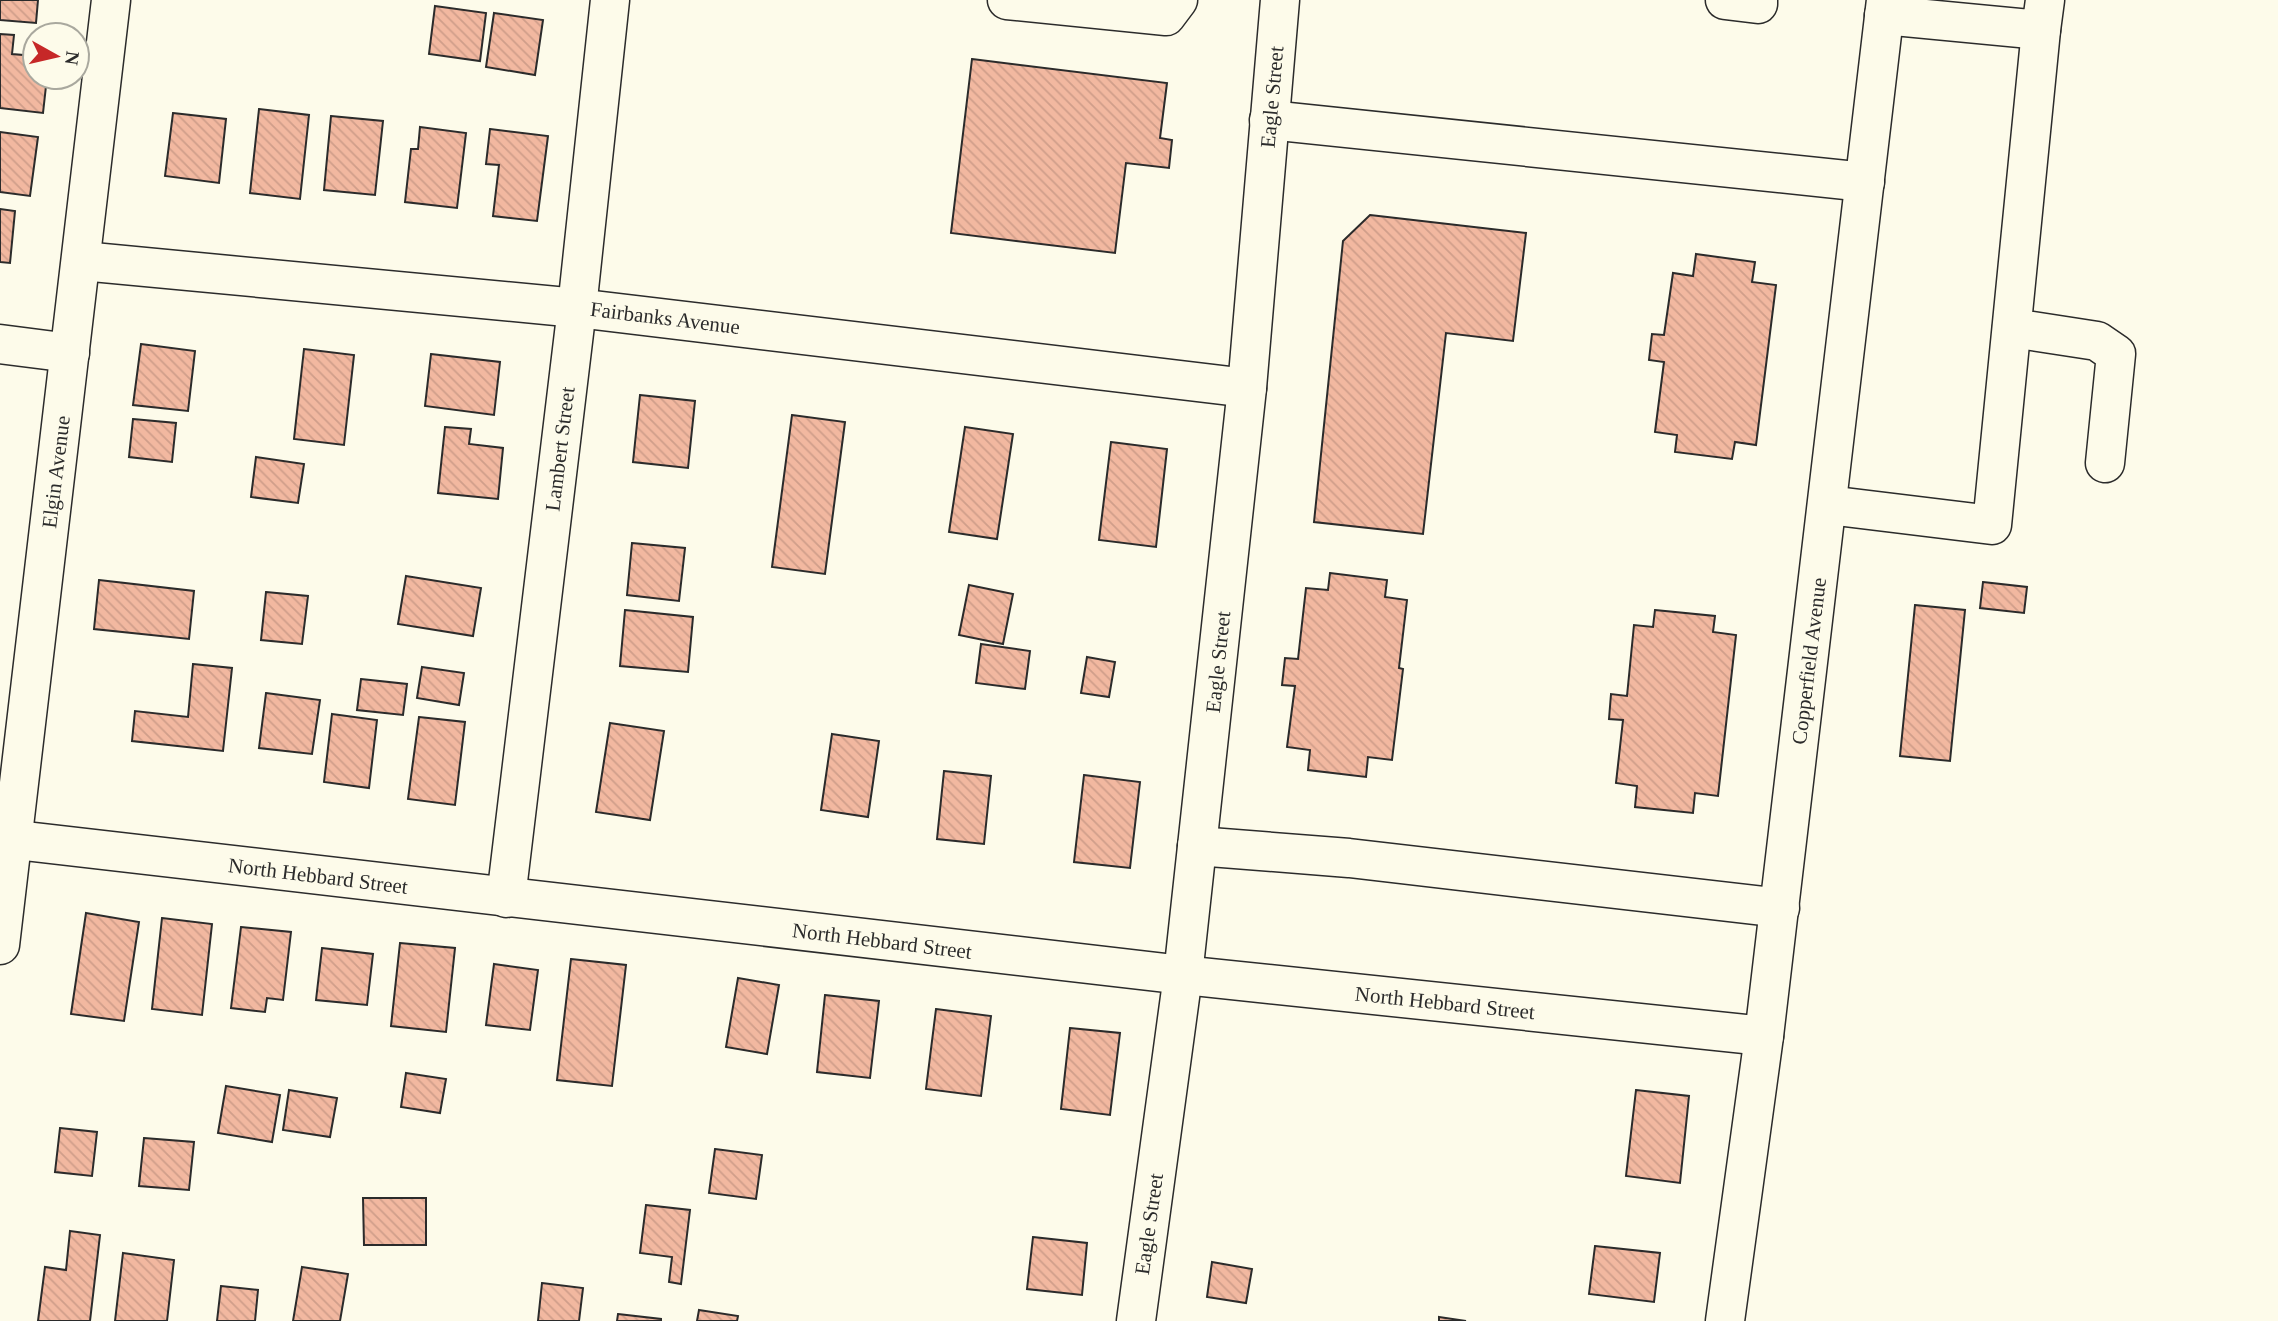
<svg xmlns="http://www.w3.org/2000/svg" width="2278" height="1321" viewBox="0 0 2278 1321" font-family="Georgia,serif">
	<defs>
		<pattern id="building-back-hatch" width="6" height="6" patternUnits="userSpaceOnUse" patternTransform="scale(1.75)"><rect width="6" height="6" fill="#f2b8a0"/><path d="M-1 5l2 2M0 0l6 6M5-1l2 2" fill="none" stroke="#d09e8a"/></pattern>
	</defs>
	<rect width="100%" height="100%" fill="#fdfbea"/>
	<g fill="url(#building-back-hatch)" stroke="#2b2b2b" stroke-width="2">
		<path d="M0,0H38L36,23L0,20Z"/>
		<path d="M435,6L486,13L480,61L429,54Z"/>
		<path d="M494,13L543,20L535,75L486,67Z"/>
		<path d="M0,34L14,35L12,54L35,56V77H47L43,113L0,108Z"/>
		<path d="M972,59L1167,83L1160,138L1172,140L1169,168L1126,163L1115,253L951,233Z"/>
		<path d="M259,109L309,115L300,199L250,193Z"/>
		<path d="M173,113L226,119L219,183L165,176Z"/>
		<path d="M331,116L383,121L375,195L324,190Z"/>
		<path d="M420,127L466,133L457,208L405,202L411,149H418Z"/>
		<path d="M490,129L548,136L537,221L493,216L499,165L486,164Z"/>
		<path d="M0,132L38,137L30,196L0,192Z"/>
		<path d="M0,209L15,211L10,263L0,262Z"/>
		<path d="M1370,215L1526,233L1513,341L1446,333L1423,534L1314,522L1343,241Z"/>
		<path d="M1696,254L1755,262L1752,282L1776,285L1756,445L1735,442L1732,459L1675,452L1677,435L1655,432L1664,362L1649,360L1652,334L1664,335L1673,273L1693,276Z"/>
		<path d="M141,344L195,351L188,411L133,405Z"/>
		<path d="M304,349L354,355L344,445L294,439Z"/>
		<path d="M431,354L500,362L494,415L425,406Z"/>
		<path d="M640,395L695,401L688,468L633,462Z"/>
		<path d="M792,415L845,422L825,574L772,567Z"/>
		<path d="M133,419L176,423L172,462L129,457Z"/>
		<path d="M445,427L471,429L469,444L503,448L498,499L438,493Z"/>
		<path d="M965,427L1013,434L997,539L949,532Z"/>
		<path d="M1111,442L1167,449L1156,547L1099,540Z"/>
		<path d="M256,457L304,464L298,503L251,497Z"/>
		<path d="M632,543L685,548L679,601L627,595Z"/>
		<path d="M1330,573L1387,580L1385,597L1407,600L1399,668L1403,669L1392,760L1368,757L1366,777L1308,770L1310,750L1287,747L1295,686L1282,685L1285,658L1298,659L1306,588L1328,590Z"/>
		<path d="M406,576L481,588L473,636L398,624Z"/>
		<path d="M99,580L194,591L189,639L94,629Z"/>
		<path d="M1983,582L2027,587L2024,613L1980,608Z"/>
		<path d="M969,585L1013,594L1003,644L959,635Z"/>
		<path d="M266,592L308,596L302,644L261,640Z"/>
		<path d="M1915,605L1965,610L1950,761L1900,756Z"/>
		<path d="M625,610L693,617L688,672L620,666Z"/>
		<path d="M1655,610L1715,616L1713,632L1736,635L1718,796L1695,793L1693,813L1635,807L1637,786L1616,783L1623,720L1609,719L1611,694L1627,696L1634,625L1653,627Z"/>
		<path d="M981,644L1030,651L1025,689L976,683Z"/>
		<path d="M1087,657L1115,662L1109,697L1081,693Z"/>
		<path d="M193,664L232,668L223,751L132,741L135,711L188,717Z"/>
		<path d="M422,667L464,673L459,705L417,698Z"/>
		<path d="M361,679L407,684L403,715L357,710Z"/>
		<path d="M266,693L320,700L312,754L259,748Z"/>
		<path d="M332,714L377,720L369,788L324,782Z"/>
		<path d="M419,717L465,722L455,805L408,799Z"/>
		<path d="M610,723L664,731L650,820L596,812Z"/>
		<path d="M832,734L879,741L868,817L821,810Z"/>
		<path d="M944,771L991,776L984,844L937,839Z"/>
		<path d="M1084,775L1140,782L1130,868L1074,862Z"/>
		<path d="M86,913L139,922L124,1021L71,1014Z"/>
		<path d="M162,918L212,924L202,1015L152,1009Z"/>
		<path d="M241,927L291,932L283,1000L267,998L265,1012L231,1008Z"/>
		<path d="M400,943L455,948L446,1032L391,1026Z"/>
		<path d="M322,948L373,954L367,1005L316,1000Z"/>
		<path d="M571,959L626,965L612,1086L557,1080Z"/>
		<path d="M494,964L538,970L530,1030L486,1025Z"/>
		<path d="M738,978L779,985L767,1054L726,1047Z"/>
		<path d="M825,995L879,1001L870,1078L817,1072Z"/>
		<path d="M936,1009L991,1016L981,1096L926,1089Z"/>
		<path d="M1070,1028L1120,1033L1110,1115L1061,1109Z"/>
		<path d="M406,1073L446,1079L440,1113L401,1107Z"/>
		<path d="M226,1086L280,1095L272,1142L218,1133Z"/>
		<path d="M289,1090L337,1098L330,1137L283,1130Z"/>
		<path d="M1636,1090L1689,1096L1680,1183L1626,1176Z"/>
		<path d="M60,1128L97,1132L92,1176L55,1172Z"/>
		<path d="M144,1138L194,1142L189,1190L139,1186Z"/>
		<path d="M715,1149L762,1155L756,1199L709,1193Z"/>
		<path d="M363,1198H426V1245H364Z"/>
		<path d="M646,1205L690,1210L681,1284L669,1282L672,1257L640,1253Z"/>
		<path d="M70,1231L100,1235L90,1321H38L45,1267L66,1270Z"/>
		<path d="M1033,1237L1087,1243L1082,1295L1027,1289Z"/>
		<path d="M1595,1246L1660,1253L1654,1302L1589,1294Z"/>
		<path d="M123,1253L174,1260L167,1321H115Z"/>
		<path d="M1212,1262L1252,1269L1246,1303L1207,1297Z"/>
		<path d="M302,1267L348,1274L340,1321H293Z"/>
		<path d="M542,1283L583,1288L579,1321H538Z"/>
		<path d="M221,1286L258,1290L255,1321H217Z"/>
		<path d="M699,1310L738,1316L737,1321H697Z"/>
		<path d="M618,1314L661,1319V1321H617Z"/>
		<path d="M1439,1317L1466,1321H1439Z"/>
	</g>
	<g fill="none" stroke-linecap="round" stroke-linejoin="round">
		<g stroke="#2b2b2b" stroke-width="41">
			<g id="minor">
				<path d="M1007,0L1166,16L1178,0"/>
				<path d="M1725,0L1758,4V0"/>
				<path d="M1884,15L2041,30L2045,0"/>
				<path d="M1269,120L1865,182"/>
				<path d="M82,261L577,308L1247,388"/>
				<path d="M2012,328L2097,341L2116,354L2105,463"/>
				<path d="M0,344L70,353"/>
				<path d="M1828,505L1992,525L2041,30"/>
				<path d="M0,838L1183,975L1764,1036"/>
				<path d="M1197,846L1349,858L1780,908"/>
				<path d="M506,898L577,308L610,0"/>
				<path d="M0,945L111,0"/>
				<path d="M1136,1321L1183,975L1247,388L1280,0"/>
				<path d="M1725,1321L1764,1036L1886,0"/>
			</g>
		</g>
		<use href="#minor" stroke="#fdfbea" stroke-width="38"/>
	</g>
	<g text-anchor="middle" dominant-baseline="central" stroke-width="5" stroke-linejoin="round" paint-order="stroke">
		<g font-size="21" fill="#2b2b2b" stroke="#fdfbea">
			<text transform="translate(1272 97) rotate(-85)">Eagle Street</text>
			<text transform="translate(665 318) rotate(7)">Fairbanks Avenue</text>
			<text transform="translate(560 449) rotate(-83)">Lambert Street</text>
			<text transform="translate(56 472) rotate(-83)">Elgin Avenue</text>
			<text transform="translate(1809 661) rotate(-83)">Copperfield Avenue</text>
			<text transform="translate(1218 662) rotate(-84)">Eagle Street</text>
			<text transform="translate(318 876) rotate(7)">North Hebbard Street</text>
			<text transform="translate(882 941) rotate(7)">North Hebbard Street</text>
			<text transform="translate(1445 1003) rotate(6)">North Hebbard Street</text>
			<text transform="translate(1149 1224) rotate(-82)">Eagle Street</text>
		</g>
	</g>
	<g transform="translate(56 56) rotate(98)"><circle r="33" fill="#fdfbea" stroke="#a9a89e" stroke-width="2"/>
	<path d="M0-5L12 26L0 18L-12 26Z" fill="#c62828"/>
	<text y="-10" font-size="19" font-weight="bold" text-anchor="middle" fill="#2b2b2b">N</text>
	</g>
</svg>
